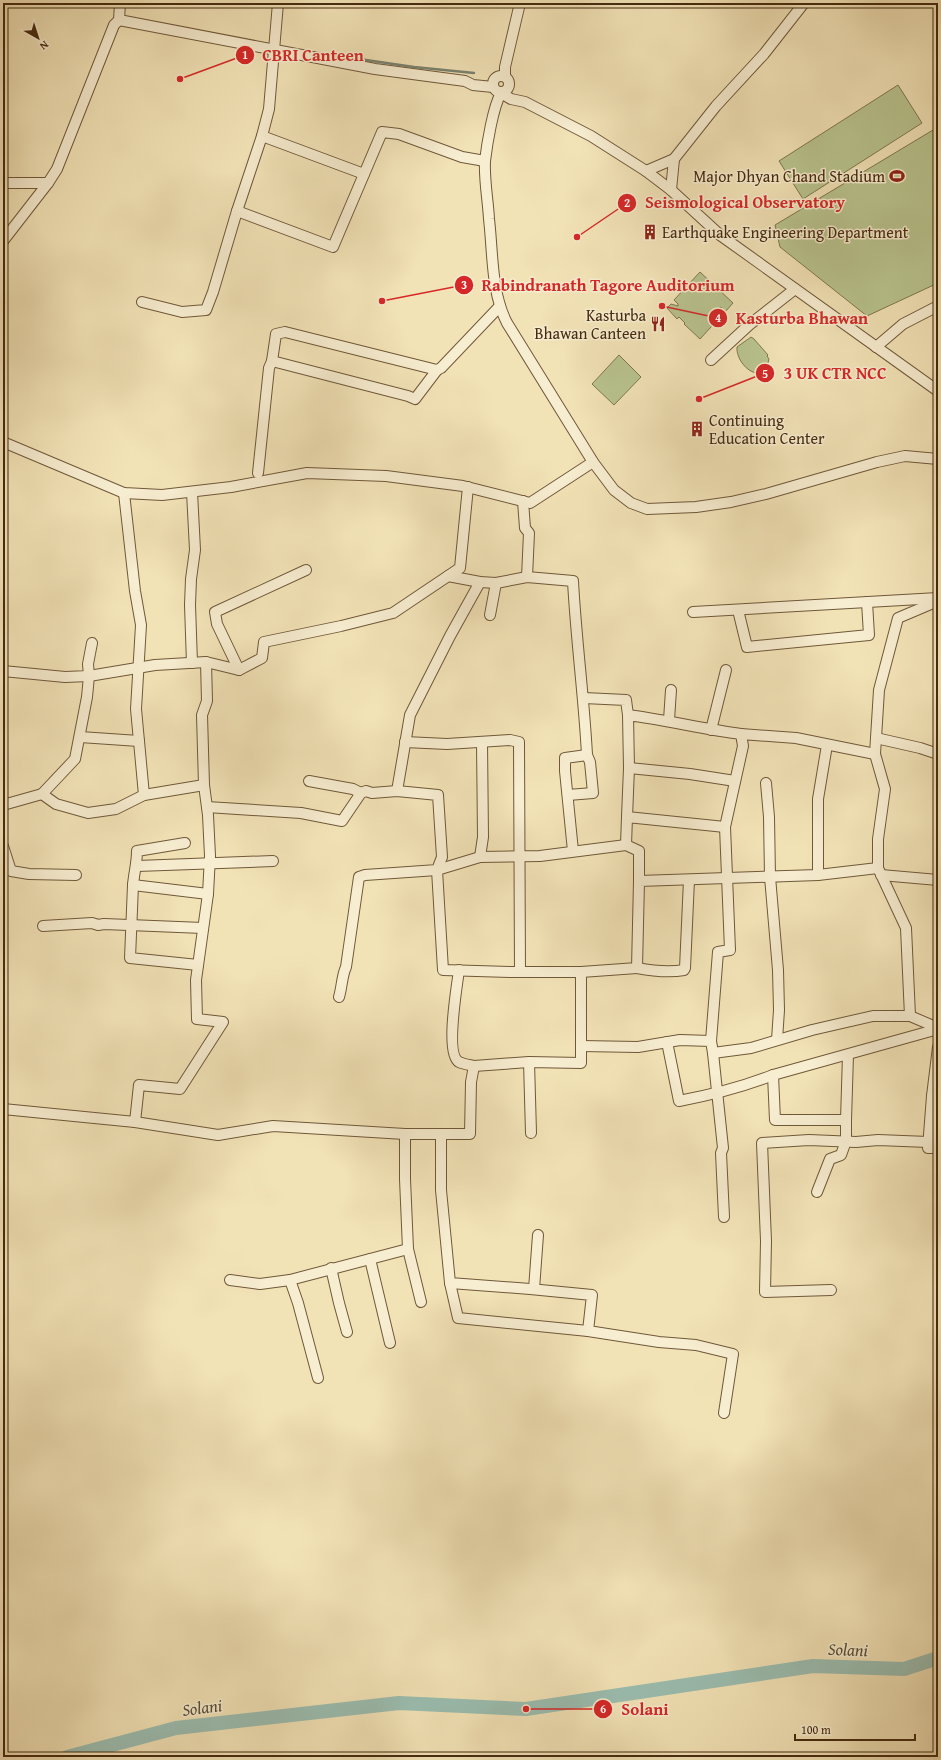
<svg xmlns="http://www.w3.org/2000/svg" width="941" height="1760" viewBox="0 0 941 1760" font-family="'Gentium Book Plus',serif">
	<rect width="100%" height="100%" fill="#f2e3b7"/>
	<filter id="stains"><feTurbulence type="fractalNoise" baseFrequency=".005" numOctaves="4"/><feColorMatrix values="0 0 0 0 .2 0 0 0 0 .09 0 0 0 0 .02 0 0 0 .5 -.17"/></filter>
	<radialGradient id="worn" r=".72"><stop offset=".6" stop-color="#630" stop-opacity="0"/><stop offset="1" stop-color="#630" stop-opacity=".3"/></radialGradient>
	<g fill="#b9c48f" stroke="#7f774f">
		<path d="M898,85L922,123L803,199L779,161Z"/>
		<path d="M938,127V283L867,316L780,247L775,225Z"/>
		<path d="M700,272L733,303L725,312L721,307L719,308L718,311L722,315L700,339L684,324L685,323L679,317L677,319L667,308L671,304L678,306V304L674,300Z"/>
		<path d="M751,337L754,339L768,355L767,356L769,359L767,366L758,373C747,373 736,358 737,347Z"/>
		<path d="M619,355L641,377L614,405L592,384Z"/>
	</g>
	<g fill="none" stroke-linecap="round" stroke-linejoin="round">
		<path stroke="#798370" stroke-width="2.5" d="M304,51L414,67L474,73"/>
		<path stroke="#9bbeb1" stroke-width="14" d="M67,1757L176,1728L399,1703L526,1709L813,1666L904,1669L938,1658"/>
		<g stroke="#705839" stroke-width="12">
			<g id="minor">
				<path d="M119,20L375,69L465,81L473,85L493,87"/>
				<circle cx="501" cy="84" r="8"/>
				<path d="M505,77V67L520,3"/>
				<path d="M262,136L364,174"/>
				<path d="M646,171L674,159L716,106L764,54L804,3"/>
				<path d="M3,183H48"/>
				<path d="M671,190L674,159"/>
				<path d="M237,211L333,247L382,132L399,134L462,157L485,161"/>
				<path d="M3,241L48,183L57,169L114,25L119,20L120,3"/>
				<path d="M142,302L182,312L206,310L213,292L237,211L262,136L269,109L278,3"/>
				<path d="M876,347L903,324L936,307"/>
				<path d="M711,360L749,325L795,289"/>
				<path d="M272,361L408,396L415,399L437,370L441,368L500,306"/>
				<path d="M938,391L720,235L671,190L646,171L591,136L525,102L511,99L501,93C493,107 487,144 485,161C484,180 488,200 489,219C493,253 491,292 507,323L593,462L614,490L631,503L647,509L696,507L731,502L766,494L877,462L905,456L938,459"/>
				<path d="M3,442L124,493L162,495L231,487L307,473L386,476L463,486L530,503L593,462"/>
				<path d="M258,473L269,368L272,361L276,334L285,332L437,370"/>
				<path d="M192,492L195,550L191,579L190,605L192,663"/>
				<path d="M124,493L135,591L141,625L136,709L144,795"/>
				<path d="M523,501L525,528L529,533L527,577"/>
				<path d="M448,576L480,582L496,583L527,577L573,581C576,639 584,697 587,755L590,762L593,793L568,795"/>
				<path d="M938,601L898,618L879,690L875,754L885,789L878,839V868L906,928L910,1016L938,1028"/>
				<path d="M738,610L747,647L869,635L867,602"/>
				<path d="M693,612L938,598"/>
				<path d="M490,615L496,583"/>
				<path d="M239,670L217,624L215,612L306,570"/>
				<path d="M3,671L65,677L89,676L88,664L92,643"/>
				<path d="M584,698L626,700L628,715"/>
				<path d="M669,720L671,690"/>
				<path d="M711,730L726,670"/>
				<path d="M80,737L139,741"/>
				<path d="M876,738L920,748L938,754"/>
				<path d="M405,742L447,744L510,740L519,742L520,972"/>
				<path d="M629,768L690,774L735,781"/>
				<path d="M309,781L353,789L361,793"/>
				<path d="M766,783L769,817L770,877L778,970L779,1010L777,1040"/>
				<path d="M204,785L208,815L210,856L208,894L196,980L197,1019L223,1022L180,1089L139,1085L135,1122L218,1135L273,1126L405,1134H470L471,1082L474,1066L529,1062"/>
				<path d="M397,791L410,715L450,636L480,582"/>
				<path d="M42,794L56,804L88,813L116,809L144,795L204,785L202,715L207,701L206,662"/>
				<path d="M3,805L42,794L75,759L87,697L89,676L155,665L206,662L239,670L262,658L264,642L341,626L393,613L460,568L468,487"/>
				<path d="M207,807L301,813L342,821L361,793L366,791L372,793L397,791L438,795L442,857L437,870L365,875L359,877L346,967C342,975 342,987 339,997"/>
				<path d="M627,817L629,768L628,715C666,720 703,729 741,734"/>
				<path d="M185,843L137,851C137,863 134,873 133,885C132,909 131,934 130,958L198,965"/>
				<path d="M626,845L627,817L725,827"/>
				<path d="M3,846L11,871L29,874L76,875"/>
				<path d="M573,851L565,771V758L587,755"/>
				<path d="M480,857L483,837L482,742"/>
				<path d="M137,866L273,861"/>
				<path d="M818,875V799L827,745"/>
				<path d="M881,875L938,880"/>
				<path d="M133,885L208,894"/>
				<path d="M43,926L92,923L98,925L104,924L203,928"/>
				<path d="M637,968C653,971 668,973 684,970L685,968L689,880"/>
				<path d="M459,970C457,986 445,1054 459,1062C463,1064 470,1065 474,1066"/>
				<path d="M581,972H510L443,970L437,870L480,857L540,856L626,845L639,851V881"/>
				<path d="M711,1041L718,952L730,950L725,827L743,746L741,734L796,738L875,754"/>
				<path d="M667,1042L679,1101C711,1095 743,1087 773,1075L938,1029"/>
				<path d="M581,1046L638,1047L680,1040L711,1041L713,1053L751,1048L812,1030L873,1016H910"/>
				<path d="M938,1047L932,1096L938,1097"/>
				<path d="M713,1053L723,1148L721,1153L724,1217"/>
				<path d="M773,1075L775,1120H846L848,1055"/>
				<path d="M932,1096L928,1148H938"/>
				<path d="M3,1109L135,1122"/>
				<path d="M531,1133L529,1062L581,1063V972L637,968L639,881L818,875L878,868"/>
				<path d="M405,1134V1179L408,1249L421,1302"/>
				<path d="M441,1135V1190L450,1283L530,1289L592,1295L588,1331L659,1342L696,1345L733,1354L724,1413"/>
				<path d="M817,1192L830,1159L841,1155L846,1141V1120"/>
				<path d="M370,1259L390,1343"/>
				<path d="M331,1268L339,1303L347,1332"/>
				<path d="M230,1280L260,1284L290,1280L408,1249"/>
				<path d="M290,1280L298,1303L318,1378"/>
				<path d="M450,1283L458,1318L588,1331"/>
				<path d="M534,1289L538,1235"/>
				<path d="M831,1290L765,1292L766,1241L762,1143L809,1140L856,1142L878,1140L928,1142"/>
			</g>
		</g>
		<use href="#minor" stroke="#f7edd0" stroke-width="10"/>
	</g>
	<defs>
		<g id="stadium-bare" transform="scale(1.2)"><path d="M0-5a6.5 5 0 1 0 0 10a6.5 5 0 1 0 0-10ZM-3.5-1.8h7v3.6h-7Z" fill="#8f2418" stroke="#f7edd0" stroke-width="2.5" paint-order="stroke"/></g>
		<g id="building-bare" transform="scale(1.2)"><path d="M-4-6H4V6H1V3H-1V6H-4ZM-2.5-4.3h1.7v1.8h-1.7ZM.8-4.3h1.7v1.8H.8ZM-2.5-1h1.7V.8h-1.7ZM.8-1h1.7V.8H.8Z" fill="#8f2418" stroke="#f7edd0" stroke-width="2.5" paint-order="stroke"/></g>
		<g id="restaurant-bare" transform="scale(1.2)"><path d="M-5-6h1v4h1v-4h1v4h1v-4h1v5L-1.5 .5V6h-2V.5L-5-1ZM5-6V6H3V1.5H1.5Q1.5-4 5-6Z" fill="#8f2418" stroke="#f7edd0" stroke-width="2.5" paint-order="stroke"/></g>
	</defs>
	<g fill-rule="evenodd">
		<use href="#stadium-bare" x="897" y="176"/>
		<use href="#building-bare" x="650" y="232"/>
		<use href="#restaurant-bare" x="658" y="324"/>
		<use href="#building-bare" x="697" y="429"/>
	</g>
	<g text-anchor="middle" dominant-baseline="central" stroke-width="3" stroke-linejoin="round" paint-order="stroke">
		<g font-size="16" fill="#452a0f" stroke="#f7edd0" text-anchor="end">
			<text x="885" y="176">Major Dhyan Chand Stadium</text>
			<text x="662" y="232" text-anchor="start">Earthquake Engineering Department</text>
			<text x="646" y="315">Kasturba<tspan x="646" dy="18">Bhawan Canteen</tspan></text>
			<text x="709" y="420" text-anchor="start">Continuing<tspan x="709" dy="18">Education Center</tspan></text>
		</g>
		<g font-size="17" font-style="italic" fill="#5a4f38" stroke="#f7edd0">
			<text transform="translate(848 1649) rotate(2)">Solani</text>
			<text transform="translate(202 1707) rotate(-7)">Solani</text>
		</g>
	</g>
	<path fill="none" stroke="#d62828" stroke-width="1.5" d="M180 79L245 55M577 237L627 203M382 301L464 285M662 306L718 318M699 399L765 373M526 1709L603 1709"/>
	<g fill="#d62828" stroke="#f7edd0" stroke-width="1.5">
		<circle cx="180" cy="79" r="4"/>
		<circle cx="577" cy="237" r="4"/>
		<circle cx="382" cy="301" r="4"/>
		<circle cx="662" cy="306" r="4"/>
		<circle cx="699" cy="399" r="4"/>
		<circle cx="526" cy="1709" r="4"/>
		<circle cx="245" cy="55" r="10"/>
		<circle cx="627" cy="203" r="10"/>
		<circle cx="464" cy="285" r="10"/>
		<circle cx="718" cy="318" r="10"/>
		<circle cx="765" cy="373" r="10"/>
		<circle cx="603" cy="1709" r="10"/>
	</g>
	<g font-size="12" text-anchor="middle" font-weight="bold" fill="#fff">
		<text x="245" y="59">1</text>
		<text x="627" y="207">2</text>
		<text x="464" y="289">3</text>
		<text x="718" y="322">4</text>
		<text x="765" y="378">5</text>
		<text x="603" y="1713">6</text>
	</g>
	<g font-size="17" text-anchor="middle" font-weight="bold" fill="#d62828" stroke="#f7edd0" stroke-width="3" stroke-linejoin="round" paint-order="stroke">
		<text x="313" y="61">CBRI Canteen</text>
		<text x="745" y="208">Seismological Observatory</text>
		<text x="608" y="291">Rabindranath Tagore Auditorium</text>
		<text x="802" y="324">Kasturba Bhawan</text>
		<text x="835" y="379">3 UK CTR NCC</text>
		<text x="645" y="1715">Solani</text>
	</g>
	<rect width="941" height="1760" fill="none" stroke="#f2e3b7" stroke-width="16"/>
	<rect x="4" y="4" width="933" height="1752" fill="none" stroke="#452a0f" stroke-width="2"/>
	<rect x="8" y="8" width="925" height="1744" fill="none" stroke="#452a0f"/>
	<g transform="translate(38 38) rotate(141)" stroke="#f7edd0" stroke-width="3" paint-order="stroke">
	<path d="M0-3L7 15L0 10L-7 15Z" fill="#452a0f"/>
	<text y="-6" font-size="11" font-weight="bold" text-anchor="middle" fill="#452a0f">N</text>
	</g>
	<path d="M795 1734v6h120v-6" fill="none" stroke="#452a0f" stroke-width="2"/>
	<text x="801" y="1734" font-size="12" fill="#452a0f" stroke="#f7edd0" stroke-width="3" paint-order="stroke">100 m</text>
	<rect width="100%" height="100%" filter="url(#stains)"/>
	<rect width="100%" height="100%" fill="url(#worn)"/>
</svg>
